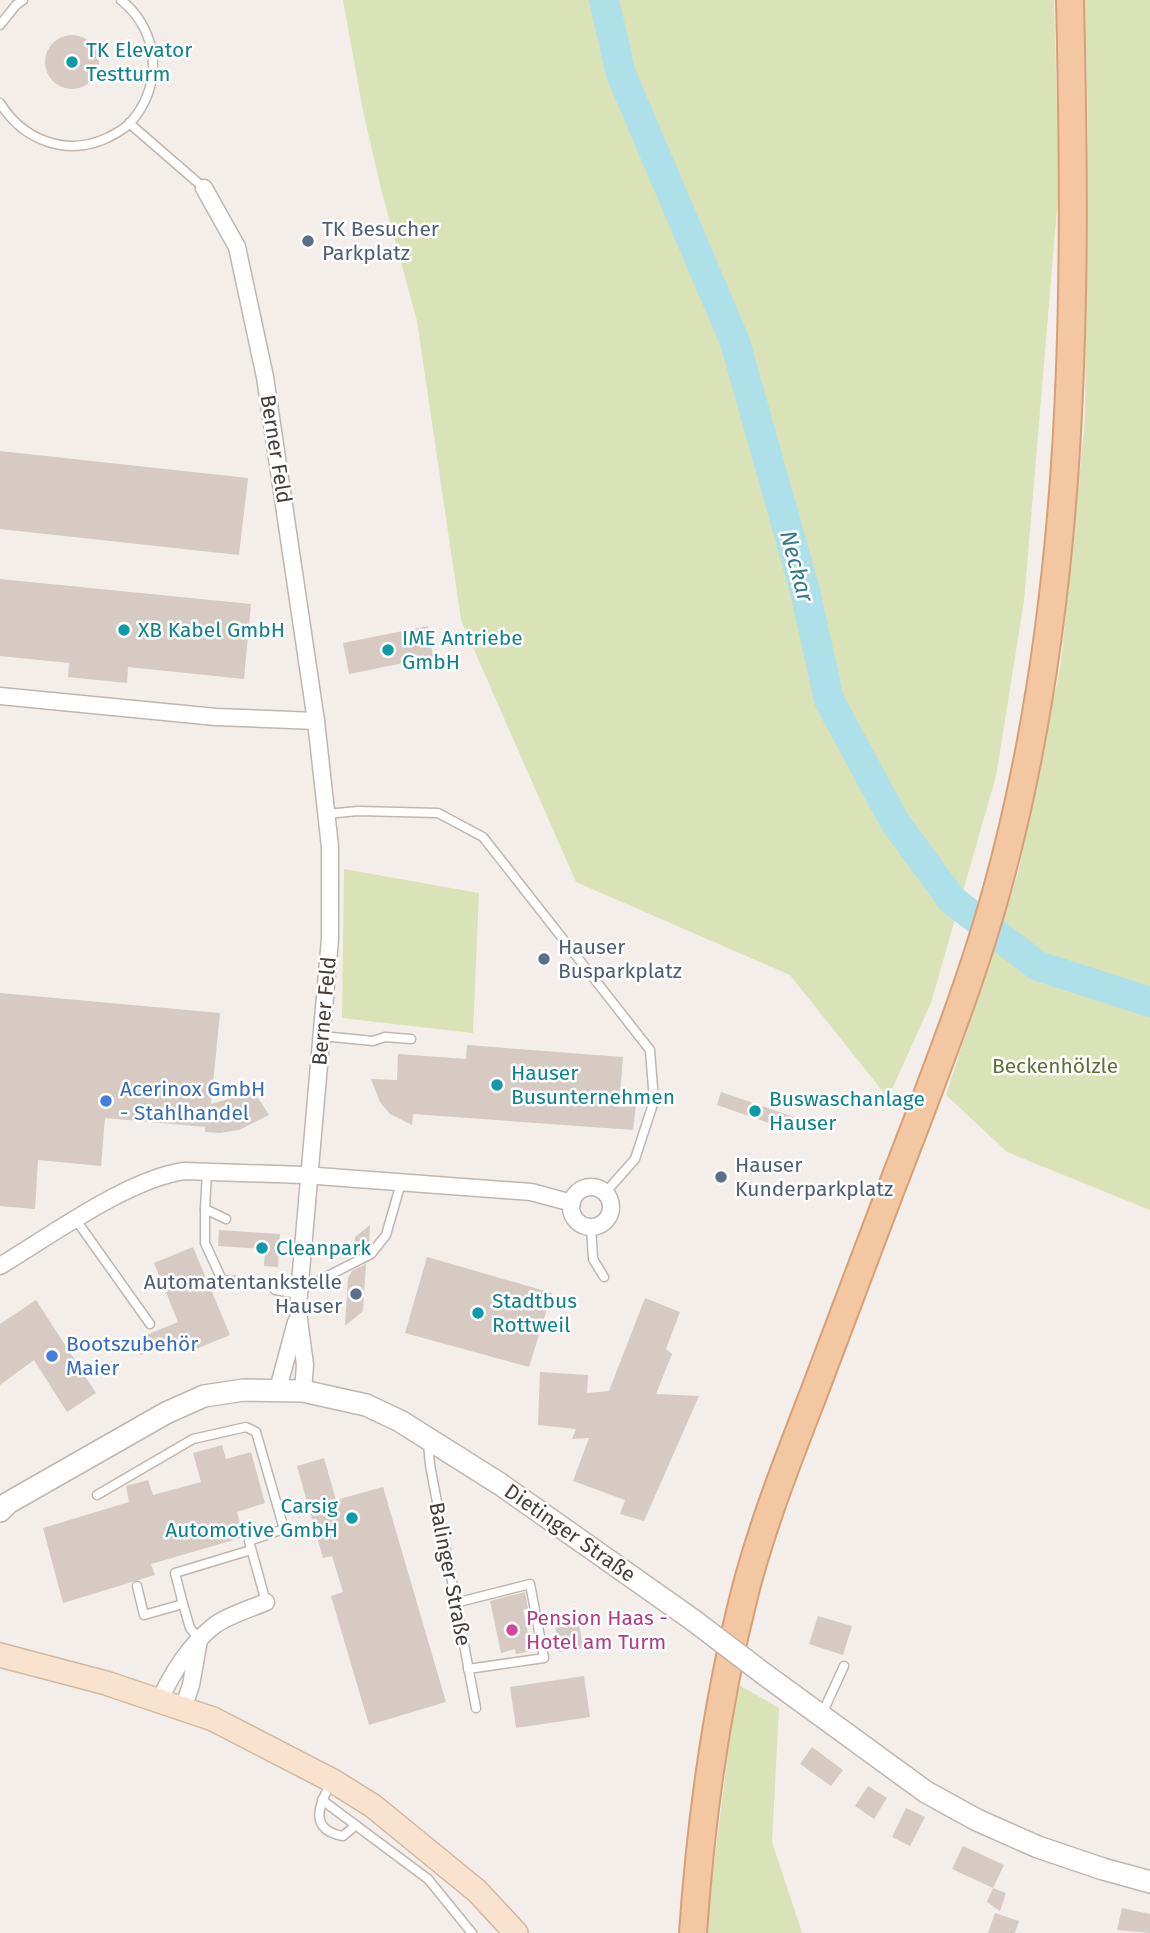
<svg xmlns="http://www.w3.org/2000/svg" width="1150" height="1933" viewBox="0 0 1150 1933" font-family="'Fira Sans',sans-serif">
	<rect width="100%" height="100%" fill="#f3eeea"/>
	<g fill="#dae2b7">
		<path d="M343,0H1054L1059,185L1024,601L996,776L931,1003L888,1098L790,975L576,882L461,620L417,321L381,189L363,111Z"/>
		<path d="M1085,0H1150V1210L1007,1152L946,1095L1018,873L1061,663L1085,418L1088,130Z"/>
		<path d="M344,869L479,893L473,1033L342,1018Z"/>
		<path d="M737,1684L779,1708L772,1842L802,1933H708L709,1903Z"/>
	</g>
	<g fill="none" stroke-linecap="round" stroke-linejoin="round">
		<path stroke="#ade0e8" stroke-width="30" d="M604,0L621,74L735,342L805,591L829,700L895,822L952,900L1038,966L1150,1002"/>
	</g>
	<g fill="#d6cac3">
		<circle cx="72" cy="62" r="27"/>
		<path d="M0,451L248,478L239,555L0,529Z"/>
		<path d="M0,579L251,604L244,679L128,667L127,683L68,677L69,663L0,656Z"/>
		<path d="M428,626L433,657L349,674L343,643Z"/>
		<path d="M0,993L220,1013L211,1104L235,1097L252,1088L269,1115L239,1130L220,1133L205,1132V1127L105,1118L101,1166L38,1160L35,1209L0,1206Z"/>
		<path d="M467,1045L623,1057L619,1107L636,1106L633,1130L413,1114L412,1125L390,1114L380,1102L371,1079L397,1080L398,1054L466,1059Z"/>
		<path d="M721,1092L794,1117L789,1130L717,1105Z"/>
		<path d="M370,1225L369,1246L353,1256L355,1237Z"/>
		<path d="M219,1230L280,1234L278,1267L264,1266L265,1249L218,1246Z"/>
		<path d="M193,1247L230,1335L191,1351L184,1336L140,1355L134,1340L178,1322L154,1263Z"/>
		<path d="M427,1257L552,1293L529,1367L405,1333Z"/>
		<path d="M366,1264L363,1311L345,1326L348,1278L352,1271Z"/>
		<path d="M645,1298L680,1312L666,1349L672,1354L656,1394L699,1396L644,1521L620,1514L625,1500L573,1481L589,1438L572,1439L576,1429L538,1425L540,1372L588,1375L587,1393L609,1391Z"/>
		<path d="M36,1300L96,1393L67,1412L34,1360L0,1385V1324Z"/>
		<path d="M222,1445L226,1459L251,1452L265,1503L237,1512L244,1537L151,1564L155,1575L63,1603L43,1528L129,1502L126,1486L148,1480L153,1495L201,1482L193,1453Z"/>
		<path d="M324,1458L336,1500L383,1487L446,1702L369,1725L331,1596L343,1592L332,1556L323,1558L297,1466Z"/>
		<path d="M525,1592L528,1609L523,1610L532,1651L516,1654L515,1649L501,1653L490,1601Z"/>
		<path d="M577,1613L583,1648L559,1652L554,1617Z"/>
		<path d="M818,1616L852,1626L843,1655L809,1644Z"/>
		<path d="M584,1676L590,1717L516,1728L510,1687Z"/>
		<path d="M812,1747L843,1770L831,1786L800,1764Z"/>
		<path d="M868,1786L887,1798L874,1819L855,1806Z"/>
		<path d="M906,1808L925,1817L910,1846L892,1837Z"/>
		<path d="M963,1846L1004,1865L993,1888L1006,1893L1000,1911L987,1902L993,1888L952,1869Z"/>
		<path d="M1122,1908L1150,1914V1933L1117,1930Z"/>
		<path d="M995,1913L1019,1921L1015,1933H988Z"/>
	</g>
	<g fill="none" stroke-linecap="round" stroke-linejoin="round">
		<g stroke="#c0b6b0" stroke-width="11">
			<g id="service">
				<path d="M0,25L16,5L23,0"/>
				<path d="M0,103C23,140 66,157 107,138C115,134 123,130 129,124C164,87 160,31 121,0"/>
				<path d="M129,123L204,188"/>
				<path d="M326,814L358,811L438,813L483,837L650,1050L654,1101L635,1159L605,1193"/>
				<path d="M322,1036L373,1041L385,1037L411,1039"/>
				<path d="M207,1171L205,1209L226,1219"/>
				<path d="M205,1209V1243L222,1280L270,1284L275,1290L299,1294"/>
				<path d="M76,1220L150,1324"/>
				<path d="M591,1227L593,1259L604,1277"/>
				<path d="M300,1290L371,1254L386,1235L401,1183"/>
				<path d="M428,1443L430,1465L476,1708"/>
				<path d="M97,1495L193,1439L246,1427L256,1432L284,1529L249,1541L266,1602"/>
				<path d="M137,1586L144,1615L183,1604L190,1628L199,1639"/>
				<path d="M455,1603L530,1584L544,1658L468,1669"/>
				<path d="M183,1604L175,1573L251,1550"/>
				<path d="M822,1714L844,1666"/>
				<path d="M331,1783C318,1806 309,1830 343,1836L356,1825"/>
				<path d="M322,1800L428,1879L472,1933"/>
			</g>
		</g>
		<g stroke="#c0b6b0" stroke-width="19">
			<g id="minor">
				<path d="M204,188L237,247L265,377L316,721L330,847V939L299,1294L298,1312L305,1365L303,1391"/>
				<path d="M0,696L216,717L316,721"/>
				<circle cx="591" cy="1207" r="20"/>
				<path d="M0,1266C50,1236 128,1179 184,1171L304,1175L531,1192L572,1203"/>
				<path d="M278,1389L296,1322"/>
				<path d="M159,1701C173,1672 189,1645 215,1625C229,1615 250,1609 266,1602"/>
				<path d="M183,1709L191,1685L199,1640"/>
			</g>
		</g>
		<g stroke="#c0b6b0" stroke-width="24">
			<g id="tertiary">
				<path d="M0,1511L8,1503L166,1413L204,1396L244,1390L303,1391L366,1405L400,1421L500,1484L693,1620"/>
				<path d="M764,1674L926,1792L977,1820L1038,1847L1103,1869L1150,1882"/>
			</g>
		</g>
		<g stroke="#d0b7a0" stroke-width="26">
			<path id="secondary" d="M0,1655L106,1683L213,1719L333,1781L373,1806L477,1891L516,1933"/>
		</g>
		<g stroke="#d69f74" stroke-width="30">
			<path id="primary" d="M693,1933C701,1817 717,1701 746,1588C764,1520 790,1455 815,1390C849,1299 883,1209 918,1119C946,1045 975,969 996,893C1077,602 1077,299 1070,0"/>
		</g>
		<use href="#service" stroke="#fff" stroke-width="8"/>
		<use href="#minor" stroke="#fff" stroke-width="16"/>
		<use href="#tertiary" stroke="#fff" stroke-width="21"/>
		<use href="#secondary" stroke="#f9e3ce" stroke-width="23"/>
		<use href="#primary" stroke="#f3c7a2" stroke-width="26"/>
		<g stroke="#c0b6b0" stroke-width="24" stroke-linecap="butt">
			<path id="tertiary-bridge" d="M693,1620L764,1674"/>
		</g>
		<use href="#tertiary-bridge" stroke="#fff" stroke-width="21"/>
	</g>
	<g fill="#0f9aa8" stroke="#fff" stroke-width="2.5">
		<circle cx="72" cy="62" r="7"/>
		<circle cx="124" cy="630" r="7"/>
		<circle cx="388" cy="650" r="7"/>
		<circle cx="497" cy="1085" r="7"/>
		<circle cx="755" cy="1111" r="7"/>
		<circle cx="262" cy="1248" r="7"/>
		<circle cx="478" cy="1313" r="7"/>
		<circle cx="352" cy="1518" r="7"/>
	</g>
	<g fill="#5c6f8a" stroke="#fff" stroke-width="2.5">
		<circle cx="308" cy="241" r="7"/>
		<circle cx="544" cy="959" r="7"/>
		<circle cx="721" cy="1177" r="7"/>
		<circle cx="356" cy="1294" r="7"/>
	</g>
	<g fill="#3f7fe0" stroke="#fff" stroke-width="2.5">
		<circle cx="106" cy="1101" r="7"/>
		<circle cx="52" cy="1356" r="7"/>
	</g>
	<circle fill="#d1479c" stroke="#fff" stroke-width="2.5" cx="512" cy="1630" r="7"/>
	<g text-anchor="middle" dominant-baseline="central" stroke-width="5" stroke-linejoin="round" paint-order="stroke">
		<g font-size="21" fill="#0d838f" stroke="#fff" text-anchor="start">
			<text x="86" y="50">TK Elevator<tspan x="86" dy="24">Testturm</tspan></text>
			<text x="138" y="630">XB Kabel GmbH</text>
			<text x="402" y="638">IME Antriebe<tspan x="402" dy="24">GmbH</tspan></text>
			<text x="511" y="1073">Hauser<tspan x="511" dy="24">Busunternehmen</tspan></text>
			<text x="769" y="1099">Buswaschanlage<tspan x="769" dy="24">Hauser</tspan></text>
			<text x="276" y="1248">Cleanpark</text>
			<text x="492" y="1301">Stadtbus<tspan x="492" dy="24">Rottweil</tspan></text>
			<text x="338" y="1506" text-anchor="end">Carsig<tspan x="338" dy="24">Automotive GmbH</tspan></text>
		</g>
		<g font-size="21" fill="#4e5e75" stroke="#fff" text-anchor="start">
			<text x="322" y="229">TK Besucher<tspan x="322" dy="24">Parkplatz</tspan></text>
			<text x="558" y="947">Hauser<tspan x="558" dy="24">Busparkplatz</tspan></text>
			<text x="735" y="1165">Hauser<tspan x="735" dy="24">Kunderparkplatz</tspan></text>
			<text x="342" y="1282" text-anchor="end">Automatentankstelle<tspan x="342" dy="24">Hauser</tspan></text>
		</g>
		<g font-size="21" fill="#463d39" stroke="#fff">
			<text transform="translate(276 449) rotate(81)">Berner Feld</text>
			<text transform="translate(324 1011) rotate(-85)">Berner Feld</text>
			<text transform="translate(570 1533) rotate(35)">Dietinger Straße</text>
			<text transform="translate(450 1574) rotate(79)">Balinger Straße</text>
		</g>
		<g font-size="21" fill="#5a7132" stroke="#fff">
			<text x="1055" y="1066">Beckenhölzle</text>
		</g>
		<g font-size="21" fill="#366cbe" stroke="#fff" text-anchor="start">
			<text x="120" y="1089">Acerinox GmbH<tspan x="120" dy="24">- Stahlhandel</tspan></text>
			<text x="66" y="1344">Bootszubehör<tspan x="66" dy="24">Maier</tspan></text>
		</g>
		<g font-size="21" fill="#b23c85" stroke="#fff" text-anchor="start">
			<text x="526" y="1618">Pension Haas -<tspan x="526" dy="24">Hotel am Turm</tspan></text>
		</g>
		<g font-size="23" font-style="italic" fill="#347b88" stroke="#fff">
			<text transform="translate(797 566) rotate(75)">Neckar</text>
		</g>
	</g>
</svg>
